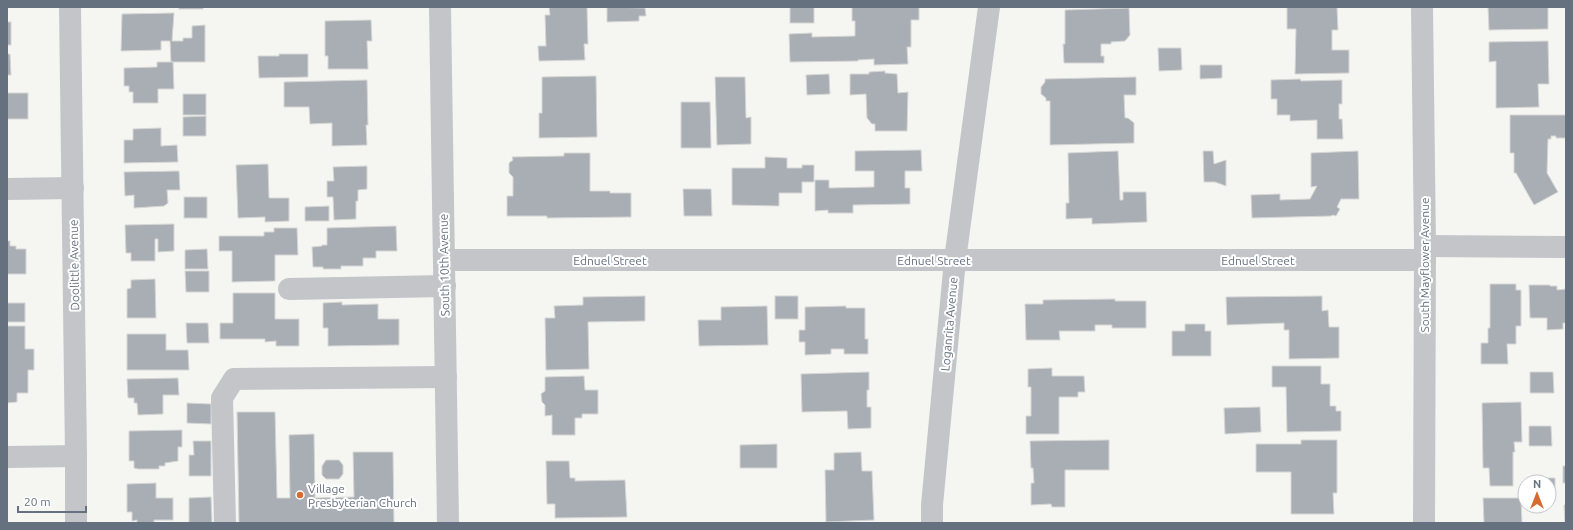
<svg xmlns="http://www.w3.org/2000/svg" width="1573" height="530" viewBox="0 0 1573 530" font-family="Ubuntu,sans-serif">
	<rect width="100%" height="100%" fill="#f5f5f2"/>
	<g fill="#a9aeb5" stroke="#d6d6d4">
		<rect x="179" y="7" width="24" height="2"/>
		<path d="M549,7H587L588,44H584L585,60L539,61L538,46H546L545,15H550Z"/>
		<path d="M607,7L645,8L646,16H639V21L607,22Z"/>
		<rect x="790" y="7" width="24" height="16"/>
		<path d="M852,7H919V20H911V47H907L908,64L874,65V59L858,60V61L790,62L789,34L812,33V37L855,36V21H852Z"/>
		<path d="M1287,7H1337L1338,30H1332V50H1349V73L1295,74L1296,29H1287Z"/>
		<path d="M1488,7H1548V29L1489,30Z"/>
		<path d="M1129,8L1130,35L1125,41L1111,42V44H1101V56H1104V63H1064L1063,44H1065V10Z"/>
		<path d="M174,13L172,41H183V38H192V26L205,25V62H171L170,41H161V50L121,51L122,14Z"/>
		<path d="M371,20L372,41H367L368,69H328V56H325V21Z"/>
		<rect x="7" y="22" width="4" height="23"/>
		<path d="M1548,41L1549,84H1538L1539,107L1496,108V61L1489,62V42Z"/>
		<path d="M1158,48H1181L1182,70L1159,71Z"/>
		<path d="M7,54H10L11,75H7Z"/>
		<path d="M279,54H308V77L259,78L258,56H279Z"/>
		<path d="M157,62H173L174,89H158V103H133V92H129V86H124V68L157,67Z"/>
		<path d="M1200,65H1222V78L1200,79Z"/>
		<path d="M885,71V73L897,74L898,93L908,92L907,131H875V124H872L867,118L866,94L850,95V74H869V72Z"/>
		<path d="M829,74L830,94L807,95L806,75Z"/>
		<path d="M596,76L597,137L539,138V113H542V77Z"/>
		<path d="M715,77H745L746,118L751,117V144L717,145Z"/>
		<path d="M1136,77V95H1124L1125,118H1128L1134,123V143L1050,145V101H1046V98L1041,94V87L1045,82V79Z"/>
		<path d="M1300,79L1301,81L1342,80V104H1339V119H1342L1343,139H1317V120L1290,121V115H1277V99H1271V80Z"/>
		<path d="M367,80L368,125H366L367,145L332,146V123L310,124L309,107H284V82Z"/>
		<rect x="7" y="93" width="21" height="26"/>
		<rect x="183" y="94" width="23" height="21"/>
		<path d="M681,102H710L711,148H681Z"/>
		<path d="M1510,115H1566V138H1556V136H1551V139H1548L1547,173L1558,192L1534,205L1516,173H1514V153H1510Z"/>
		<path d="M206,116V136H183V117Z"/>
		<path d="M161,128V146L177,145L178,162L124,163V140H133V129Z"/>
		<path d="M921,150L922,171H905V188H910V204L853,205V213H828V210L815,211V180H829V188L874,187V171H855V151Z"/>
		<path d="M1118,151L1120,200H1123V192H1146L1147,222L1092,224V218L1066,219V203H1069L1068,153Z"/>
		<path d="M1203,151H1213L1214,164L1226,160V186L1215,182H1204Z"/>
		<path d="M1358,151L1359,199H1341L1337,207L1340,209L1336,216L1333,215L1331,216L1252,218L1251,195L1280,194V200L1310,199L1317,186L1311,187V153Z"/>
		<path d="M564,153H590V191H610V193H631V217L547,218V216H507V196H513V177L509,173V163L513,160L512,157L564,156Z"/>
		<path d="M765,157L787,158V168H802V165H814V182H802V193H779V206L732,205V168H765Z"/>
		<path d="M268,164L269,198H289V221L265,222V217L238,218L236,165Z"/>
		<path d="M367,166V189L358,190V201H356V219L334,220L333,197H327V181H334L333,167Z"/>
		<path d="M179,171L180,190H167L168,203L164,206L134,208V195L125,196L124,172Z"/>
		<path d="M683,189H711L712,216H684Z"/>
		<rect x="184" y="197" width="23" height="21"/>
		<path d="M329,206V221H305V207Z"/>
		<path d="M174,224V251L158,252V239H155V261H131V253H126L125,225Z"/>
		<path d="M396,226L397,251H376V258H363V266H341V269H323V267H313L312,247L322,246V245H327V228Z"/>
		<path d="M274,228H297L298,255H275V281L232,282V251H219V236H264V232H274Z"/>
		<path d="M7,241H10V246H16V249H26V274H7Z"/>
		<path d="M207,249L208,269H185V250Z"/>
		<path d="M185,271H209V292H186Z"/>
		<path d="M155,279L156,318H127V289L131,288V280Z"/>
		<path d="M1490,284H1516V290H1521V326H1516V344H1507L1508,364H1481V343H1488V328H1490Z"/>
		<path d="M1529,285H1550V286H1557V290L1566,289V323H1563V329L1547,330V318H1530Z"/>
		<path d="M233,293H275V319H299V346H276V341L265,342V339H220V323H233Z"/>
		<path d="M645,296V321L588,322L589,369L546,370L545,318H555L554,306L583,305V297Z"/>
		<rect x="775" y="296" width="23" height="23"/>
		<path d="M1322,296V311L1328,310L1329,327H1339V358L1289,359V330H1284V323L1227,325L1226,297Z"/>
		<path d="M1115,299V301H1146V328H1112V325H1095V331H1059L1060,340H1026L1025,304H1043V300Z"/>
		<path d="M342,302V305L378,304V319H399V345L328,346V328H323V303Z"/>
		<rect x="7" y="303" width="18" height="19"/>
		<path d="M767,306L768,345L699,346L698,320H721V307Z"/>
		<path d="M846,306V308H865V339H868V354H844V349H831V354L805,355V342H799V330H805V307Z"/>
		<path d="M186,323H208L209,343H187Z"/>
		<path d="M1185,324H1205V331H1211V356H1172V331H1185Z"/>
		<path d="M7,326H25V349H34V370H28V393H17V402L7,403Z"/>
		<path d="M127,334H166V350H188L189,370H127Z"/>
		<path d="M1272,366H1321V384H1330V406H1336V411H1341V431L1287,432L1286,387H1272Z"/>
		<path d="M1052,368V376H1084L1085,392H1078V397H1059V434H1026V416H1031V387H1028V369Z"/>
		<path d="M869,372V390H867V407H871V428L848,429L847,411L802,412L801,374Z"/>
		<path d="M1530,372H1553L1554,393H1530Z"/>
		<path d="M584,376L585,390H598V414H582V418H575V435H552V415L545,416V405L542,402L541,394L545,391V377Z"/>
		<path d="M178,378L179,395H163V414L138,415L137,403H134V398H128L127,379Z"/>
		<path d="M1521,402L1522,442H1514L1515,452H1513V486H1490L1489,468H1483L1482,403Z"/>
		<path d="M187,403L211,404V424L187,423Z"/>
		<path d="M1260,407L1261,432L1225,434L1224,408Z"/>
		<path d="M237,412H275L277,498H290L289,435L314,434L315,498L354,497L353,452H393L394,523H239Z"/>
		<path d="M1529,426H1551L1552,446H1529Z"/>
		<path d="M182,430V447H178V461L165,463V466H159V469H138L134,468V461H129V431Z"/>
		<path d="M1109,440V470H1065V507H1052L1051,504L1031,505V483H1034L1033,468H1031L1030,441Z"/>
		<path d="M1301,440H1337V493H1333L1334,514H1291V472H1256V444H1301Z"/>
		<path d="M193,441H211V476H189V455H194Z"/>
		<path d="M777,444V468H740V445Z"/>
		<path d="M861,452L862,471H872L874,520L826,522L825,470H834V453Z"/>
		<path d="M326,460H339L343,465V474L339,479H326L322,475V466Z"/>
		<path d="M546,461H569L570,478H575V481L625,480L627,517L555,518V504H547Z"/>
		<rect x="1563" y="466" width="3" height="17"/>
		<path d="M1532,478H1555V497L1549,498V482H1528V481H1532Z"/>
		<path d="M156,483V498H173V520H154V523H137V520L132,521V512H127V484Z"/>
		<path d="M211,497L212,523H189V498Z"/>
		<path d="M1483,498H1521L1522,523H1484Z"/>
		<path d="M1564,505H1566V523H1565Z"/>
	</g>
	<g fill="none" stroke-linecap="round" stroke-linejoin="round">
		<g stroke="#c3c5c9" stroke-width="22">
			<path d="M70,7L76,456V523"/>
			<path d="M440,7L448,523"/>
			<path d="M1422,7L1425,246L1424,523"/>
			<path d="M7,189L73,188"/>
			<path d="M1425,246L1566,247"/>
			<path d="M444,260H1425"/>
			<path d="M289,289L445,286"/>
			<path d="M7,457L76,456"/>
			<path d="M225,523L222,398L234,379L446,377"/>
			<path d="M932,523V505L955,260L989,7"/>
		</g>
	</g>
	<circle fill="#d56d32" stroke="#fff" stroke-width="1.5" cx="300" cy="495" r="4"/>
	<g text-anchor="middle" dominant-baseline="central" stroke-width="4" stroke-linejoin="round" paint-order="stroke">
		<g font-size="12" fill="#667180" stroke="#fff">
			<text x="610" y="260">Ednuel Street</text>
			<text x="934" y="260">Ednuel Street</text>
			<text x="1258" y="260">Ednuel Street</text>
			<text transform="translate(74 265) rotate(-91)">Doolittle Avenue</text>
			<text transform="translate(444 265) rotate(-91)">South 10th Avenue</text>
			<text transform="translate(1424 265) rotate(-90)">South Mayflower Avenue</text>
			<text transform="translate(949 324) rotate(-85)">Loganrita Avenue</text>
		</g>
		<g font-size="12" fill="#667180" stroke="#fff" text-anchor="start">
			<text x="308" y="488">Village<tspan x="308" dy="14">Presbyterian Church</tspan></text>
		</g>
	</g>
	<rect width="1573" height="530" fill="none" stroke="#667180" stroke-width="16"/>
	<g transform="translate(1537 494)"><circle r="19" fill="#ffffff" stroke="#c2c6cc"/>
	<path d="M0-3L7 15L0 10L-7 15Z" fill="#d56d32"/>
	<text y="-6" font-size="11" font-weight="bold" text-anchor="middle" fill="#667180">N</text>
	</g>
	<path d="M18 506v6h68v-6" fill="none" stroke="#667180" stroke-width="2"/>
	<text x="24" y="506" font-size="12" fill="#667180" stroke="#ffffff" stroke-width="3" paint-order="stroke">20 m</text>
</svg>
